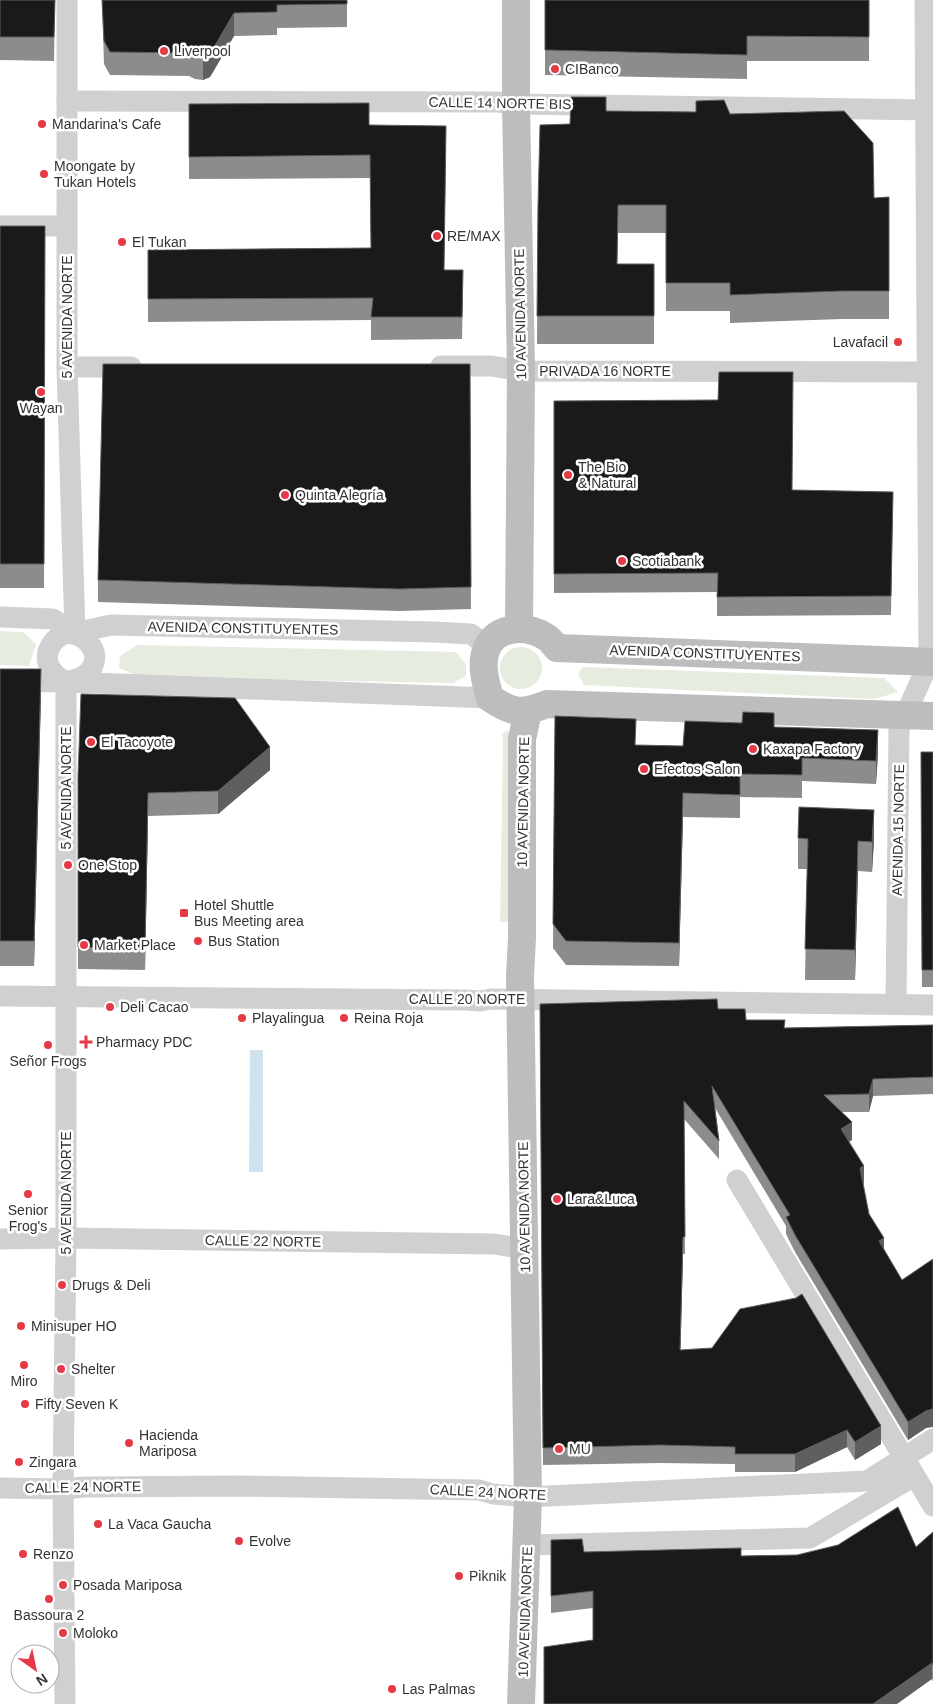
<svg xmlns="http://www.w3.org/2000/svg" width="933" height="1704" viewBox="0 0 933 1704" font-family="Helvetica,sans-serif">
	<rect width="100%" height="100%" fill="#fff"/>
	<g fill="#e6ecdf">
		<path d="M0,631L23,632L36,644L29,666L0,665Z"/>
		<path d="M137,645L456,652L466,664V676L453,683L140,677L119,668L120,656Z"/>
		<circle cx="521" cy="668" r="21"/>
		<path d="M583,667L884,678L898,692L875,699L584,685L578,674Z"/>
		<path d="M508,730L509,736L508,922H500L503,741L502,734Z"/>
	</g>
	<path fill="#cfe2ee" d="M250,1050H263V1172H249Z"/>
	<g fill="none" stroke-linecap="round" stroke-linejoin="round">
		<g stroke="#d0d0d0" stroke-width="21">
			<path d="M67,0V367L75,633"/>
			<path d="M67,101L497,102L516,104L933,110"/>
			<path d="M0,226H66"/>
			<path d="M441,366H492L521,371L933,372"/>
			<path d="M67,367H131"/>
			<path d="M0,617L53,619L75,633L111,625L434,632L471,634L480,641L489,644"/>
			<path d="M67,633C90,634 106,659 85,675C80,679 72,680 66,682C61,679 56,676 53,672C40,657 51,638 67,633Z"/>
			<path d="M0,681L66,682L490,698"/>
			<path d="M0,996L466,1000L480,1001L491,999L933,1005"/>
			<path d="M896,1004L899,729L929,662L925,0"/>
			<path d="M737,1180L933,1506"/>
			<path d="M0,1239L66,1238L494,1244L525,1249"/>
			<path d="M0,1488L63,1489L85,1487L237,1486L479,1490L493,1494L528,1497L867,1481L933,1439"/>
			<path d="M527,1545L810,1538L914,1476"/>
			<path d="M65,1704L63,1489L66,1238V682"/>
		</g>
		<g stroke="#bdbdbd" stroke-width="28">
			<path d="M516,0V104L521,371L519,628"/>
			<path d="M933,662L557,648C553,644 550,639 546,637C529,626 501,625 489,644C479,660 485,681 490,698C514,714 521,714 547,704L933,716"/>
			<path d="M521,1704L528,1497L520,976L522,938V739L528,711"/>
		</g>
	</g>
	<g fill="#8c8c8c">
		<path d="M0,0H55L54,61L0,60Z"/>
		<path d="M102,0H347V27L277,28V35L234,36L210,77L203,80L195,79L189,76L110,75L104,64Z"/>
		<path d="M545,0H869V61H747V79L545,75Z"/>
		<path d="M696,101L730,114L874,198L889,197V319H842L730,323V311H666V233H618L617,264H654V344H537L538,205L606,111L696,112Z"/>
		<path d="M189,104L369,125L446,148L444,270L463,292L462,339L371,340V320L148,322V250L371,248L370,178L189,179Z"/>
		<path d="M0,226H45L44,588H0Z"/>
		<path d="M470,364L471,609L399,611L98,602V580Z"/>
		<path d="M554,401L792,490L893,492L891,615L717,616V592L554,593Z"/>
		<path d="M0,669L41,694L34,966H0Z"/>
		<path d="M555,716L636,745L683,746L774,727L878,753L876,784L802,781V798L740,797V818L683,817L679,966L566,965L553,948Z"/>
		<path d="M921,752H933V987H922Z"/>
		<path d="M270,770L218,814L148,816L145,970L78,969V776Z"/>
		<path d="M798,838L874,840L872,872L858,871L855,980H805L807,869H798Z"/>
		<path d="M540,1004L718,1009L746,1020L784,1028L933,1025V1094L873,1096L869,1112H842L852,1140L849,1142L864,1183L863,1184L869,1214L884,1248L926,1428L908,1440L795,1252L786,1234V1226L715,1108L719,1141V1159L684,1119L685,1254H683L680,1350L881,1444L855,1460L847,1447L795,1472H735V1464L660,1463L543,1465Z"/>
		<path d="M933,1532V1682L932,1679L593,1640V1608L551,1613V1540L584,1552L741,1556L797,1555L916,1547Z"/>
	</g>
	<g fill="#5f5f5f">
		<path d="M234,13V36L210,77L203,80V57Z"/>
		<path d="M41,669V694L34,966V941Z"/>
		<path d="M878,730V753L876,784V761Z"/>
		<path d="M270,747V770L218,814V791Z"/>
		<path d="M148,793V816L145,970V948Z"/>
		<path d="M683,793V817L679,966V943Z"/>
		<path d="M874,810V840L872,872V842Z"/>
		<path d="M858,841V871L855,980V950Z"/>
		<path d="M873,1079V1096L869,1112V1094Z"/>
		<path d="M852,1122V1140L841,1146V1129Z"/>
		<path d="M864,1166V1183L860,1186V1168Z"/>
		<path d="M683,1237V1254L680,1368V1350Z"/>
		<path d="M884,1238V1256L879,1241Z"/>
		<path d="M933,1409V1427L926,1428L908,1440V1422L926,1411Z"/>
		<path d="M881,1426V1444L855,1460V1442Z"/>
		<path d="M847,1430V1447L795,1472V1454Z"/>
		<path d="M932,1663V1679L897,1704H873Z"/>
	</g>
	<g fill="#1a1a1a" stroke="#5f5f5f">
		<path d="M0,0H55L54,37H0Z"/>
		<path d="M102,0H347V4L277,5V12L234,13L210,54L203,57L195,56L189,53L110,52L104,41Z"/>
		<path d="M545,0H869V37L747,36V55L545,50Z"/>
		<path d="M571,97H606V111L696,112V101L724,100L730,114L844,111L873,143L874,198L889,197V291H842L730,295V283H666V205H618L617,264H654V316H537L538,205L540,125L570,124Z"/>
		<path d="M369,103V125L446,126L444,270H463L462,317H371L373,298L148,299V250L371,248L370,155L189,157V104Z"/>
		<path d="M0,226H45L44,564H0Z"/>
		<path d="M103,364H470L471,587L399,589L98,580Z"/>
		<path d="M719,372H793L792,490L893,492L891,596L717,597L718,573L554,574V401L718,400Z"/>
		<path d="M0,669H41L34,941H0Z"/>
		<path d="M81,694L235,698L270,747L218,791L148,793L145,948L78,947V776Z"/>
		<path d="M743,712L774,713V727L878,730L876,761L802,758V775L740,774V795L683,793L679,943L566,941L553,924L555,716L636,719L635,745L683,746L685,721L742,723Z"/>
		<path d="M921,752H933V970H922Z"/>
		<path d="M799,807L874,810L872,842L858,841L855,950L805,949L808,839L798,838Z"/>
		<path d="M717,999L718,1009H745L746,1020H785L784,1028L933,1025V1077L873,1079L869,1094L824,1095L852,1122L841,1129L864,1166L860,1168L869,1214L884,1238L879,1241L902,1280L933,1259V1409L926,1411L908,1422L795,1235L786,1217L790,1215L712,1086L719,1141L684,1101L685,1237H683L680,1350L712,1348L740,1309L796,1298L802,1294L881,1426L855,1442L847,1430L795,1454H735V1447L660,1445L543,1448L540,1004Z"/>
		<path d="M898,1507L916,1547L933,1532V1665L932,1663L873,1704H544V1647L593,1640V1591L551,1596V1540L582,1539L584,1552L741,1548V1556L797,1555L838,1545Z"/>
	</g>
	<g fill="#e63946" stroke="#fff" stroke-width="2">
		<circle cx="164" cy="51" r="5"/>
		<circle cx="555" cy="69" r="5"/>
		<circle cx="42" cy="124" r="5"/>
		<circle cx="44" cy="174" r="5"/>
		<circle cx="437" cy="236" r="5"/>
		<circle cx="122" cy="242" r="5"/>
		<circle cx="898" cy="342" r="5"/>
		<circle cx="41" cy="392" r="5"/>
		<circle cx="568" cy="475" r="5"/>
		<circle cx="285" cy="495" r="5"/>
		<circle cx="622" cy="561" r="5"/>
		<circle cx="91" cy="742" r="5"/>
		<circle cx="753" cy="749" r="5"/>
		<circle cx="644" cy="769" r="5"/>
		<circle cx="68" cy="865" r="5"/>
		<rect x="179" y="908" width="10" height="10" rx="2.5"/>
		<circle cx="198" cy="941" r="5"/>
		<circle cx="84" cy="945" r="5"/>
		<circle cx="110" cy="1007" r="5"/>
		<circle cx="242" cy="1018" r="5"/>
		<circle cx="344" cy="1018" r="5"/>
		<path d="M83.5 1034.5h5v5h5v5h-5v5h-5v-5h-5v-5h5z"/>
		<circle cx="48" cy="1045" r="5"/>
		<circle cx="28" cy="1194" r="5"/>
		<circle cx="557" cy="1199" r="5"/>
		<circle cx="62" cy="1285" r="5"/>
		<circle cx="21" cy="1326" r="5"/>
		<circle cx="24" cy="1365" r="5"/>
		<circle cx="61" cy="1369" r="5"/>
		<circle cx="25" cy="1404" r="5"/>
		<circle cx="129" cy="1443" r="5"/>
		<circle cx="559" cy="1449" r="5"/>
		<circle cx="19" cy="1462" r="5"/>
		<circle cx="98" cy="1524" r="5"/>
		<circle cx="239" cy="1541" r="5"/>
		<circle cx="23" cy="1554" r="5"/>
		<circle cx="459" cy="1576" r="5"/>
		<circle cx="63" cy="1585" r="5"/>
		<circle cx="49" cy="1599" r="5"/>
		<circle cx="63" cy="1633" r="5"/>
		<circle cx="392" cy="1689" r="5"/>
	</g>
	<g text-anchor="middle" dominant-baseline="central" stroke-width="5" stroke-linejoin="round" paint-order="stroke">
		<g font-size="14" fill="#333" stroke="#fff" text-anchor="start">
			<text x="174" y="51">Liverpool</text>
			<text x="565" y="69">CIBanco</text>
			<text x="52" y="124">Mandarina's Cafe</text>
			<text x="54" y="166">Moongate by<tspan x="54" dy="16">Tukan Hotels</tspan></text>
			<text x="447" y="236">RE/MAX</text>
			<text x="132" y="242">El Tukan</text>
			<text x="888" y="342" text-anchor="end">Lavafacil</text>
			<text x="41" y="408" text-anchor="middle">Wayan</text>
			<text x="578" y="467">The Bio<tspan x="578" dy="16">&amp; Natural</tspan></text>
			<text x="295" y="495">Quinta Alegría</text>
			<text x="632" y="561">Scotiabank</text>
			<text x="101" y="742">El Tacoyote</text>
			<text x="763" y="749">Kaxapa Factory</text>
			<text x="654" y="769">Efectos Salon</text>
			<text x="78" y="865">One Stop</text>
			<text x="194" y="905">Hotel Shuttle<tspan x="194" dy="16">Bus Meeting area</tspan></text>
			<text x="208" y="941">Bus Station</text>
			<text x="94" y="945">Market Place</text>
			<text x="120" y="1007">Deli Cacao</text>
			<text x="252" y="1018">Playalingua</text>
			<text x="354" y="1018">Reina Roja</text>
			<text x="96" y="1042">Pharmacy PDC</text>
			<text x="48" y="1061" text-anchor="middle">Señor Frogs</text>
			<text x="567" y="1199">Lara&amp;Luca</text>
			<text x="28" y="1210" text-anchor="middle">Senior<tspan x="28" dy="16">Frog's</tspan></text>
			<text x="72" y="1285">Drugs &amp; Deli</text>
			<text x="31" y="1326">Minisuper HO</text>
			<text x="71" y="1369">Shelter</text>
			<text x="24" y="1381" text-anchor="middle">Miro</text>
			<text x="35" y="1404">Fifty Seven K</text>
			<text x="139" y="1435">Hacienda<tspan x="139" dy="16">Mariposa</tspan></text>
			<text x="569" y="1449">MU</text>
			<text x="29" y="1462">Zingara</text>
			<text x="108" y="1524">La Vaca Gaucha</text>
			<text x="249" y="1541">Evolve</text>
			<text x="33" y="1554">Renzo</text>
			<text x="469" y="1576">Piknik</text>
			<text x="73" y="1585">Posada Mariposa</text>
			<text x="49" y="1615" text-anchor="middle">Bassoura 2</text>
			<text x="73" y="1633">Moloko</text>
			<text x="402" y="1689">Las Palmas</text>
		</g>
		<g font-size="14" fill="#333" stroke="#fff">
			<text transform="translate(500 103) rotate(1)">CALLE 14 NORTE BIS</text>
			<text transform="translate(520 314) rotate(-91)">10 AVENIDA NORTE</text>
			<text transform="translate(67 317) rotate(-90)">5 AVENIDA NORTE</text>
			<text x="605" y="371">PRIVADA 16 NORTE</text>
			<text transform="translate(243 628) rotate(1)">AVENIDA CONSTITUYENTES</text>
			<text transform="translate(705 653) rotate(2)">AVENIDA CONSTITUYENTES</text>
			<text transform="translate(66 788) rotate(-90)">5 AVENIDA NORTE</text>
			<text transform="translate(523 802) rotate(-89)">10 AVENIDA NORTE</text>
			<text transform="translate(898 830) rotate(-89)">AVENIDA 15 NORTE</text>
			<text x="467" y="999">CALLE 20 NORTE</text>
			<text transform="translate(66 1193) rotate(-90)">5 AVENIDA NORTE</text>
			<text transform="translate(524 1207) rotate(-91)">10 AVENIDA NORTE</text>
			<text transform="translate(263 1241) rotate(1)">CALLE 22 NORTE</text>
			<text transform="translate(83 1487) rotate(-1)">CALLE 24 NORTE</text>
			<text transform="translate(488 1492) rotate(3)">CALLE 24 NORTE</text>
			<text transform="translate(525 1612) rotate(-88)">10 AVENIDA NORTE</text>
		</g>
	</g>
	<g transform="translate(35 1669) rotate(147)"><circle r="24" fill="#ffffff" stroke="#adadad"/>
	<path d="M0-4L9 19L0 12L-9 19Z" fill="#e63946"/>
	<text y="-8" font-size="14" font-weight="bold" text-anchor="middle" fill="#333333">N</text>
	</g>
</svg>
